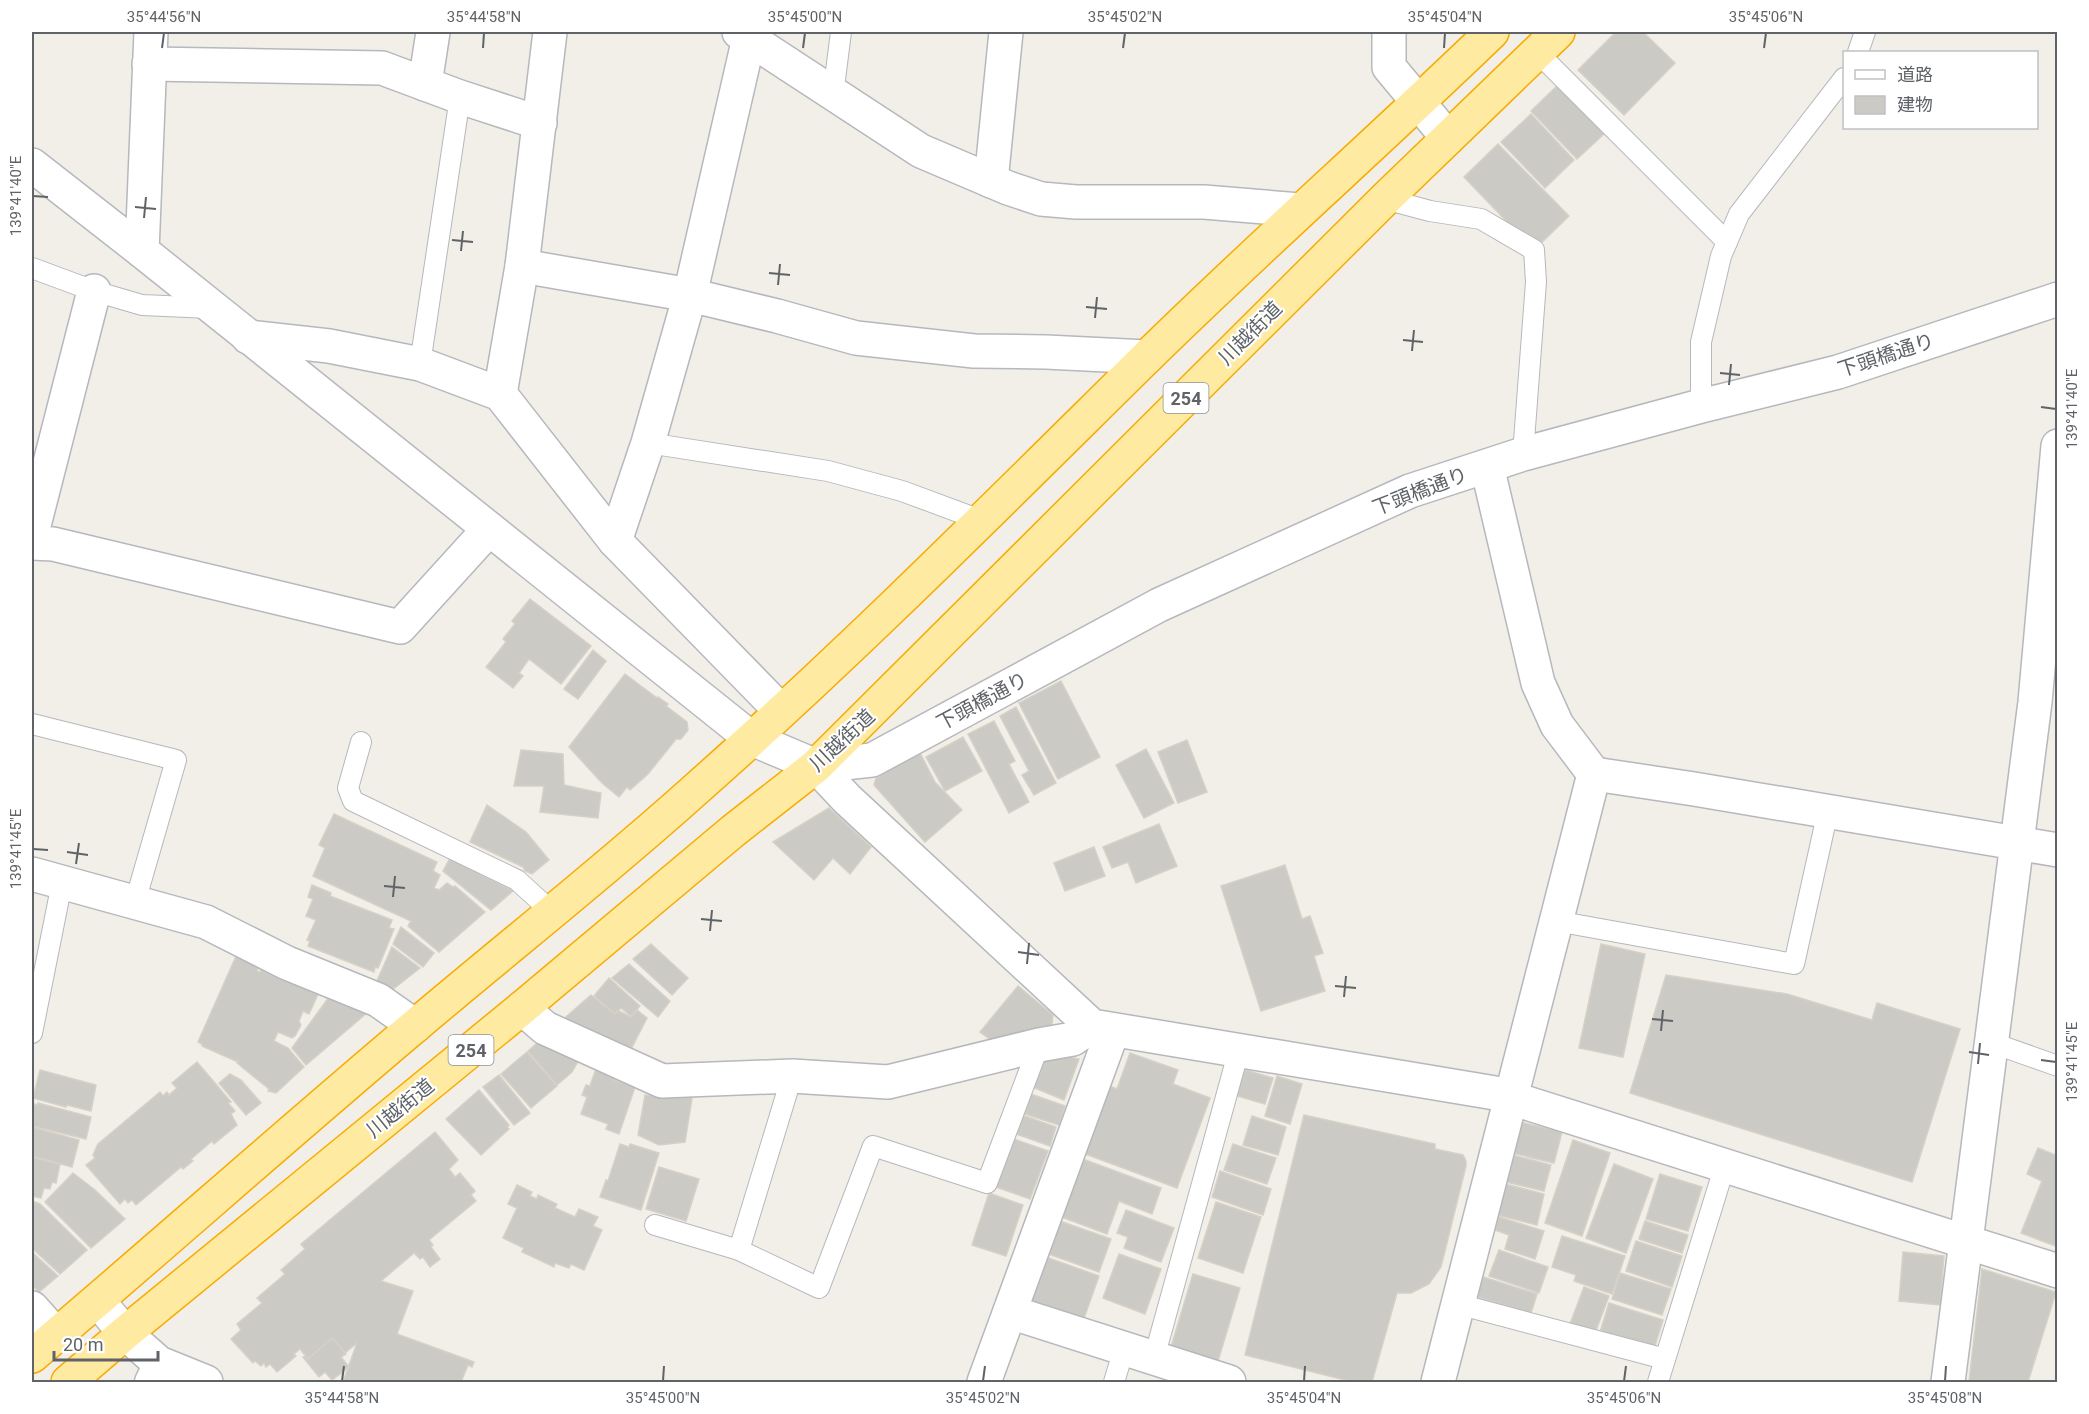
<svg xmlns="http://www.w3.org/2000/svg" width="2089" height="1414" viewBox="0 0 2089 1414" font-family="Roboto,'Noto Sans JP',sans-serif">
	<rect width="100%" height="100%" fill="#f1efe8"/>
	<g fill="#cccac5" stroke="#d6d1c6" stroke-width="1.5">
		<path d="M1616,32H1643L1675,63L1624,115L1578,70Z"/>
		<path d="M1559,84L1605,133L1577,159L1531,111Z"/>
		<path d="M1531,114L1574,160L1545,188L1501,142Z"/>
		<path d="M1498,144L1569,216L1534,250L1464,177Z"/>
		<path d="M530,599L591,646L561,684L529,659L519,673L523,676L513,688L486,667L506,642L503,639L515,624L512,621Z"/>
		<path d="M593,650L606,661L578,699L564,689Z"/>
		<path d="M625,674L657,698L658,697L668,704L666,706L687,722L688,730L681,739H676L648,774L630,790L627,787L619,797L602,783L569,747Z"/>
		<path d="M1061,681L1100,757L1058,779L1019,703Z"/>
		<path d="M1016,707L1056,783L1034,795L1022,775L1029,771L1000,716Z"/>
		<path d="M994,721L1015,761L1009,764L1029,802L1009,813L968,734Z"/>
		<path d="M963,737L982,771L945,791L926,757Z"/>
		<path d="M1187,740L1207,792L1178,803L1158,752Z"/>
		<path d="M1146,749L1174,803L1144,818L1116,765Z"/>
		<path d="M521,750L563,754L564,785L601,793L598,818L540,812L544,786H514Z"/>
		<path d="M920,753L935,782L962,810L925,842L874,785L876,778Z"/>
		<path d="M487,805L526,832L549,860L532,874L525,871L523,867L470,842Z"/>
		<path d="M829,808L871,847L850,874L833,858L814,880L773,842Z"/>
		<path d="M334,814L437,862L433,871L440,875L434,888L439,890L447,883L453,887L455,886L485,912L439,952L408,926L411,921L313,876L325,848L319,845Z"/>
		<path d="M1159,824L1177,866L1136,883L1128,862L1112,868L1103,847Z"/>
		<path d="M1094,847L1105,876L1065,891L1054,863Z"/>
		<path d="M450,858L513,891L491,910L443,871Z"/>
		<path d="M1285,865L1302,919L1310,916L1323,953L1314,956L1325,991L1261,1011L1221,886Z"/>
		<path d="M312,885L331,893L330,896L392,920L389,928L394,929L378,968L375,967L374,972L308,946L310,941L307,940L316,920L306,916L313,899L308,897Z"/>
		<path d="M401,927L434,953L423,967L393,944Z"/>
		<path d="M651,944L688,978L672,995L633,959Z"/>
		<path d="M1601,944L1645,954L1623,1057L1579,1048Z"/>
		<path d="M392,947L420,968L392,990L376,983Z"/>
		<path d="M237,954L260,965L257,971L260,972L261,970L294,985L296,980L320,990L309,1014L303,1011L299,1021L301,1025L295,1036L292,1038L278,1032L274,1041L288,1048L304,1067L276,1093L268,1091L269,1089L237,1063L238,1062L202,1046V1044L198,1042Z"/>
		<path d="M629,964L670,1001L658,1017L612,978Z"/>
		<path d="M1666,975L1787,994L1872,1020L1877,1003L1960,1029L1912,1182L1630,1093Z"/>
		<path d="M609,978L640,1006L631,1016L621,1008L615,1014L594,996Z"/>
		<path d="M1018,986L1053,1015L1051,1031L995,1043L980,1032Z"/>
		<path d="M332,993L368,1012L306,1065L292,1048Z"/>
		<path d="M591,995L615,1014L619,1011L631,1017L637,1010L647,1018L627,1057L559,1023Z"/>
		<path d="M543,1038L581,1056L572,1072L557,1085L528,1051Z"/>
		<path d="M527,1052L557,1086L531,1108L501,1074Z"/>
		<path d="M1050,1053L1079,1059L1064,1100L1030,1086L1044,1056Z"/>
		<path d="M1130,1053L1178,1070L1173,1084L1210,1098L1177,1188L1080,1152L1105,1084L1117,1089Z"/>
		<path d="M197,1062L231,1102L228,1103L235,1111L231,1114L237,1125L214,1144L212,1141L191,1159L193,1161L183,1169L181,1167L136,1205L132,1200L128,1203L125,1199L120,1204L86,1165L95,1158L93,1155L98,1144L160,1092L163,1096L167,1092L169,1095L177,1088L172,1083Z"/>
		<path d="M596,1069L615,1076L614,1080L635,1087L619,1134L606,1129L608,1124L581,1114L587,1097L582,1095L586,1085L590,1086Z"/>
		<path d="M1242,1069L1273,1078L1265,1104L1234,1095Z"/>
		<path d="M40,1070L96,1085L91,1111L67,1105L66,1107L33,1098Z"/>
		<path d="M230,1074L241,1080L261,1103L246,1115L219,1083Z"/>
		<path d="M499,1075L530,1113L514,1125L483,1087Z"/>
		<path d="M1277,1076L1302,1084L1290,1124L1265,1116Z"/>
		<path d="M694,1086L685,1142L659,1145L638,1135L645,1095L662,1097Z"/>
		<path d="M479,1090L509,1125L507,1127L509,1129L481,1155L446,1119Z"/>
		<path d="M1028,1093L1065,1106L1059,1125L1022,1113Z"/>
		<path d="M38,1103L91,1117L86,1139L32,1126V1116L34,1104L38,1105Z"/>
		<path d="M1022,1115L1056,1127L1050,1146L1016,1134Z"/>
		<path d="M1304,1115L1435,1144V1149L1463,1155L1466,1161V1166L1441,1267L1429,1284L1411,1293H1397L1372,1382H1353L1245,1355Z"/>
		<path d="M1252,1116L1286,1127L1278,1155L1243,1145Z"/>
		<path d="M1520,1122L1562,1132L1554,1163L1512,1153Z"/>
		<path d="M32,1127L79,1140L72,1167L32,1156Z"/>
		<path d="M435,1132L458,1160L449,1169L455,1177L460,1173L475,1191L471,1195L476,1201L429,1240L433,1245L431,1247L440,1259L430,1267L423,1257L420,1259L414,1253L381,1281L413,1291L397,1334L474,1362L472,1367L468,1365L461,1382H343L357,1343L345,1353L332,1338L308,1359L300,1349L294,1354L296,1356L277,1372L270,1364L266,1367L264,1363L261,1366L255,1361L253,1363L231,1339L241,1330L237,1324L262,1303L257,1298L285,1274L281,1270L305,1249L301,1244Z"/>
		<path d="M1014,1139L1048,1151L1030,1199L996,1187Z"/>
		<path d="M1573,1140L1610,1153L1582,1236L1545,1223Z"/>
		<path d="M620,1144L629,1147L630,1144L659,1153L641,1210L600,1197L606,1180L608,1181Z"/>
		<path d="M1233,1144L1276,1158L1267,1184L1224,1170Z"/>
		<path d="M2038,1148L2058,1156V1247L2021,1233L2042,1181L2027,1174Z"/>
		<path d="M1513,1155L1551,1165L1544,1191L1506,1182Z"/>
		<path d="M32,1157L60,1164L56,1183L52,1182L50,1189L44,1188L41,1198L32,1196Z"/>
		<path d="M1080,1158L1161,1188L1152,1214L1119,1201L1107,1234L1059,1216Z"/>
		<path d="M1614,1164L1653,1179L1626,1253L1586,1238Z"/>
		<path d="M659,1167L699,1179L686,1221L646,1209Z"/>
		<path d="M1220,1171L1271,1189L1263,1215L1212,1197Z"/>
		<path d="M73,1173L95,1190L125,1219L91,1248L45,1202Z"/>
		<path d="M1660,1174L1702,1187L1688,1231L1646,1219Z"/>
		<path d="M1505,1184L1544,1194L1537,1225L1497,1215Z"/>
		<path d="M517,1185L532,1192L530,1196L537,1199L538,1195L557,1204L555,1208L575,1217L579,1209L598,1217L593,1226L602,1230L584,1270L571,1264L569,1268L555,1263L554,1267L522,1252L524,1248L503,1238L517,1208L508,1204Z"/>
		<path d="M989,1193L1023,1205L1006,1256L972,1245Z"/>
		<path d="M32,1201L40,1204L87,1250L60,1274L32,1248Z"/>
		<path d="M1216,1202L1261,1217L1243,1273L1198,1258Z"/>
		<path d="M1126,1210L1174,1228L1161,1262L1124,1248L1128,1237L1117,1233Z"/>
		<path d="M1499,1217L1544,1231L1535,1259L1505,1249L1509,1235L1495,1230Z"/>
		<path d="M1054,1219L1111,1239L1099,1272L1043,1252Z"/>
		<path d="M1645,1221L1688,1235L1682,1253L1639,1239Z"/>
		<path d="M1562,1236L1625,1256L1612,1294L1574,1281L1576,1275L1552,1267Z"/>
		<path d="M1636,1241L1682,1256L1672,1287L1626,1271Z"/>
		<path d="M1499,1250L1548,1267L1539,1293L1489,1276Z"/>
		<path d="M32,1252L58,1276L39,1292L32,1285Z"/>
		<path d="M1903,1252L1944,1256L1940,1305L1899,1301Z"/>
		<path d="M1119,1254L1161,1269L1145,1314L1103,1298Z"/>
		<path d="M1043,1256L1099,1276L1083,1321L1028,1301Z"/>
		<path d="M1982,1269L2056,1292L2028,1382H1969Z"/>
		<path d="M1620,1273L1671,1289L1662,1315L1612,1299Z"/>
		<path d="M1193,1274L1240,1288L1218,1361L1171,1347Z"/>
		<path d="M1483,1277L1537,1294L1531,1313L1477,1297Z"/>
		<path d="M1584,1287L1609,1296L1595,1333L1570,1324Z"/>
		<path d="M1609,1303L1663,1320L1654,1349L1600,1332Z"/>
		<path d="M332,1338L346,1354L341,1357L349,1367L332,1380L325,1372L319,1377L303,1357L306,1356L308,1359Z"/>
	</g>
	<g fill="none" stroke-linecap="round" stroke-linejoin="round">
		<g stroke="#b5b8bc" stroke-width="22">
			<g id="service">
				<path d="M1537,52L1727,242"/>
				<path d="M1858,52L1865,32"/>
				<path d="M833,95L841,32"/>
				<path d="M1385,199L1430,211L1481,219L1534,250L1536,282L1523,454"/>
				<path d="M32,268L94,291L142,305L211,308"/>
				<path d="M420,364L460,97"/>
				<path d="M1701,406V342L1721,256L1739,214L1844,78"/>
				<path d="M648,443L828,471L902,491L983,521"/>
				<path d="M32,724L176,760L135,902"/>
				<path d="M361,742L348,788L353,801L517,880L552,912"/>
				<path d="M1556,921L1794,964L1828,811"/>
				<path d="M32,1033L62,883"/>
				<path d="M1990,1042L2058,1066"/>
				<path d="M792,1076L739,1250L819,1288L873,1146L987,1183L1039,1045"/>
				<path d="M655,1225L739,1250"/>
				<path d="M1458,1304L1665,1359"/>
				<path d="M1154,1358L1239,1050"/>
				<path d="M1114,1382L1124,1349"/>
				<path d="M1658,1382L1725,1165"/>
			</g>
		</g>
		<g stroke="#b5b8bc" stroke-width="33">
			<path id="pedestrian" d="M150,1382L159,1363"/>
		</g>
		<g stroke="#b5b8bc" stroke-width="36">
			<g id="minor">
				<path d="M739,32L921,151L1008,188L1041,199L1076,202H1204L1300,210"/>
				<path d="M1389,32V67L1448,138"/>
				<path d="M149,64L382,68L460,97L540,123"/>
				<path d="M425,84L433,32"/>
				<path d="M991,181L1006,32"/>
				<path d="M522,266L690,295L777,316L856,338L974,351L1046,352L1147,357"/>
				<path d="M248,337L329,346L420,364L500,394L615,541L781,711"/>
				<path d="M500,394L522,266L550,32"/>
				<path d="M1487,466L1538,683L1557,725L1594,774"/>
				<path d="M32,533L94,291"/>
				<path d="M615,541L648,443L690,295L749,38"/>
				<path d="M32,543L53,544L400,627L489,529"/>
				<path d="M32,874L206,922L287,963L378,1000L415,1026"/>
				<path d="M522,1008L545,1028L662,1081L792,1076L888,1082L1039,1045L1073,1039L1092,1026"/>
				<path d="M32,1308L56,1335"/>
				<path d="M1010,1312L1229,1382"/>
				<path d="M984,1382L1113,1030"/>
				<path d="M1438,1382L1594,774L1694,789L2058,850"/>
			</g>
		</g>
		<g stroke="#b5b8bc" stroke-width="36">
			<g id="tertiary">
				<path d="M32,165L142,251L752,739L816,766L847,799L1092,1026L1495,1093L2058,1271"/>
				<path d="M142,251L151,32"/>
				<path d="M816,766L872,760L1159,605L1410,491L1523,454L1701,406L1838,372L2058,299"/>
				<path d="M98,1301L125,1333L159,1363L206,1382"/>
				<path d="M1948,1382L2035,702L2058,446"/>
			</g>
		</g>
		<g stroke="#f9ab00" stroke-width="36">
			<g id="trunk">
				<path d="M32,1356C160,1247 286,1135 415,1026C508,947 604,872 695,790C851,652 998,504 1146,358C1259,247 1378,142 1492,32"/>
				<path d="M68,1382L125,1333L522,1008L733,831L816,766L1385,199L1558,32"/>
			</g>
		</g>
		<use href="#service" stroke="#fff" stroke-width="20"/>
		<use href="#pedestrian" stroke="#fff" stroke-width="30"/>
		<use href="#minor" stroke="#fff" stroke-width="33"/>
		<use href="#tertiary" stroke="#fff" stroke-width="33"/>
		<use href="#trunk" stroke="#feeaa1" stroke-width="33"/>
	</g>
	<path fill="none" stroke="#5f6368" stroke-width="2" d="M162,48L164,33M483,48L484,33M803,48L805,33M1123,48L1125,33M1444,48L1445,33M1764,48L1766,33M33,196L48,197M135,207L156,209M144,218L146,197M452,240L473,242M461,251L463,231M769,273L790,275M778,285L780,264M1086,307L1107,309M1095,318L1097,297M1403,340L1423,342M1412,351L1414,330M1720,373L1740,375M1729,385L1731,364M2041,407L2056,409M33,849L48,850M67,852L88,855M76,864L79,843M384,886L405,888M393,897L395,876M701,919L722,921M710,931L712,910M1018,952L1039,955M1027,964L1029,943M1335,986L1356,988M1344,997L1346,976M1652,1019L1673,1021M1661,1031L1663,1010M1969,1052L1989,1055M2041,1060L2056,1062M1978,1064L1980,1043M342,1381L344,1366M663,1381L664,1366M983,1381L985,1366M1304,1381L1305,1366M1624,1381L1626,1366M1945,1381L1946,1366"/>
	<g text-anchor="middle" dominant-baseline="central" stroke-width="4.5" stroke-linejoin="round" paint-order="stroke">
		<g fill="#fff" stroke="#8f9295" stroke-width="1.5">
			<rect x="1163.5" y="383" width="45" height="30" rx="4.5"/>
			<rect x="448.5" y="1035" width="45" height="30" rx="4.5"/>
		</g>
		<g font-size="18" font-weight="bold" fill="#5f6368">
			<text x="1186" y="398">254</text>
			<text x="471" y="1050">254</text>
		</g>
		<g font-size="20" fill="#5f6368" stroke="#fff">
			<text transform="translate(1250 333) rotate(-45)">川越街道</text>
			<text transform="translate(1886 355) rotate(-18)">下頭橋通り</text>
			<text transform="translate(1420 491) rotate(-21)">下頭橋通り</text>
			<text transform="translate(982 701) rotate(-28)">下頭橋通り</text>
			<text transform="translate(842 740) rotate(-43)">川越街道</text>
			<text transform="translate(400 1108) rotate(-39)">川越街道</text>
		</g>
	</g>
	<rect width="2089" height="1414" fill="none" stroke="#ffffff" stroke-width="66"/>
	<rect x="1843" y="51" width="195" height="78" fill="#ffffff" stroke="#bfc1c3" stroke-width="1.5"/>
	<rect x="1855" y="70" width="30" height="9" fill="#ffffff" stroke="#bfc1c3" stroke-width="1.5"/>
	<text x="1897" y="81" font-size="18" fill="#5f6368">道路</text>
	<rect x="1855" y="96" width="30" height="18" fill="#cccac5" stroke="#bfc1c3" stroke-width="1.5"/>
	<text x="1897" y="111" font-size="18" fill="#5f6368">建物</text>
	<path d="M54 1351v9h104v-9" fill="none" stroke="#5f6368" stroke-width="3"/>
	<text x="63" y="1351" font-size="18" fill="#5f6368" stroke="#ffffff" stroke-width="4.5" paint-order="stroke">20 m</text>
	<rect x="33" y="33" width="2023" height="1348" fill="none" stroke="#5f6368" stroke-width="2"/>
	<g font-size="15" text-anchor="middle" fill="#5f6368">
		<text x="164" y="22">35°44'56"N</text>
		<text x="484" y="22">35°44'58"N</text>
		<text x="805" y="22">35°45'00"N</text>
		<text x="1125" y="22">35°45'02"N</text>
		<text x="1445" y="22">35°45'04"N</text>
		<text x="1766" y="22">35°45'06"N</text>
		<text transform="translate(16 196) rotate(-90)" y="5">139°41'40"E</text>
		<text transform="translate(2072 409) rotate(-90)" y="5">139°41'40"E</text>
		<text transform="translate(16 849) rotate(-90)" y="5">139°41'45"E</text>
		<text transform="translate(2072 1062) rotate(-90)" y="5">139°41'45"E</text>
		<text x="342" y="1403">35°44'58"N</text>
		<text x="663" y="1403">35°45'00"N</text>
		<text x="983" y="1403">35°45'02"N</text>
		<text x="1304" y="1403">35°45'04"N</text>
		<text x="1624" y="1403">35°45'06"N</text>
		<text x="1945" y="1403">35°45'08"N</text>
	</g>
</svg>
